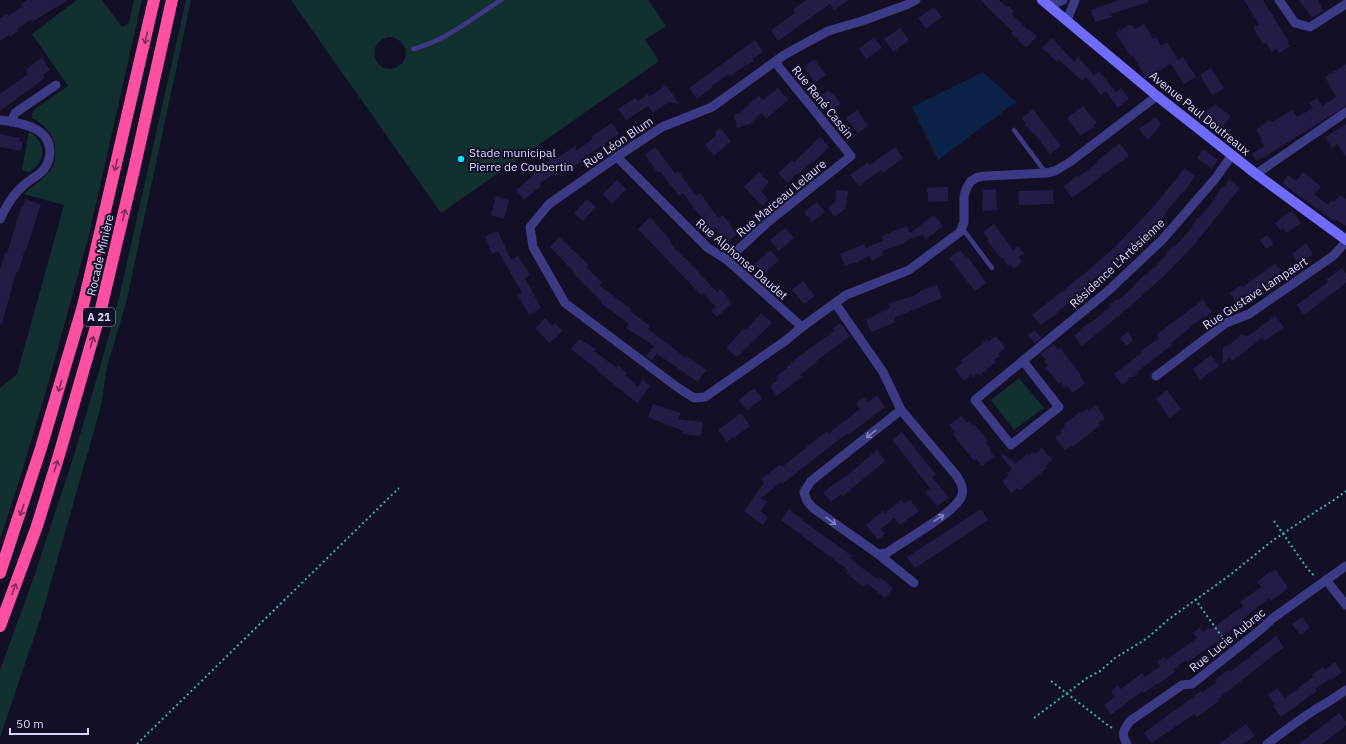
<svg xmlns="http://www.w3.org/2000/svg" width="1346" height="744" viewBox="0 0 1346 744" font-family="'IBM Plex Sans',sans-serif">
	<rect width="100%" height="100%" fill="#130f26"/>
	<g fill="#12302f" fill-rule="evenodd">
		<path d="M77,0H102L122,27L129,23L134,0H142L89,235L46,391L24,465L0,540V388L17,374L64,205L24,194C32,186 42,181 48,173C52,169 54,164 55,159C58,139 48,127 32,118V114L35,109L68,86L32,34Z"/>
		<path d="M186,0H191L126,303L107,367L101,406L41,617L0,737V670L35,574L74,455L101,364L119,298Z"/>
		<path d="M291,0H648L666,26L645,40L659,61L441,213ZM389,37C400,38 409,47 405,58C404,62 401,65 397,67C377,78 362,43 389,37Z"/>
		<path d="M29,131C46,143 48,160 29,172L22,170Z"/>
		<path d="M1019,378L1044,408L1014,430L991,400Z"/>
	</g>
	<path fill="#0c2248" d="M983,72L1016,102L938,160L912,107Z"/>
	<g fill="#241b47">
		<path d="M27,0H68L32,22L31,20L17,29L18,31L10,37L9,35L0,41V18L7,14L8,16L22,7L21,4Z"/>
		<path d="M807,0H849L834,10L830,4L778,41L771,30L795,13L793,9Z"/>
		<path d="M981,0H999L1007,7L1009,6L1014,11L1012,14L1028,30L1029,29L1037,36L1026,48L1011,33L1013,32L989,9Z"/>
		<path d="M1119,0H1148V2L1111,14L1112,17L1095,22L1091,10Z"/>
		<path d="M1244,0H1263L1289,42L1287,43L1290,46L1279,53L1277,49L1272,52L1266,43L1263,44L1253,27L1259,24Z"/>
		<path d="M1299,0H1318L1323,11L1312,18Z"/>
		<path d="M934,7L942,17L926,29L918,18Z"/>
		<path d="M1144,24L1153,39L1156,37L1161,46L1167,42L1178,60L1183,57L1196,77L1184,84L1171,64L1146,78L1133,56L1131,57L1116,33L1129,25H1132L1135,29Z"/>
		<path d="M900,28L909,40L893,52L884,39Z"/>
		<path d="M874,37L882,48L866,59L859,49Z"/>
		<path d="M1052,38L1074,62L1078,57L1094,75L1099,71L1116,92L1121,88L1129,99L1118,108L1106,91L1101,95L1086,77L1082,81L1059,60L1057,62L1042,48Z"/>
		<path d="M755,40L763,52L753,59L754,61L746,66V65L730,76L729,74L712,86L713,87L697,99L689,88Z"/>
		<path d="M42,57L50,70L43,75L45,78L0,111V94L28,74L26,70Z"/>
		<path d="M814,59L826,75L815,83L804,67Z"/>
		<path d="M1346,64V106L1263,158V157L1256,161L1252,154L1264,146L1260,140L1262,139L1256,130L1270,120L1272,122L1292,110L1297,117L1313,108L1309,103L1317,98L1322,106L1336,97L1325,77Z"/>
		<path d="M1211,68L1224,88L1212,95L1200,75Z"/>
		<path d="M666,85L679,104L669,102L653,113L648,106L626,120L618,109L635,98L638,101L648,94L649,97Z"/>
		<path d="M778,88L788,100L766,119L761,113L750,124L737,128L734,114H739L759,95L763,100Z"/>
		<path d="M829,90L832,94L833,93L841,104L832,111L820,96Z"/>
		<path d="M1215,104L1231,116L1223,126L1232,132L1225,141L1216,133L1217,131L1193,115L1199,108L1205,112Z"/>
		<path d="M1083,106L1097,123L1094,125L1095,127L1080,135L1067,118Z"/>
		<path d="M1033,109L1061,146L1050,154L1041,143L1042,142L1025,125L1026,124L1022,118Z"/>
		<path d="M857,110L868,126L858,133L846,118Z"/>
		<path d="M1156,117L1161,124L1148,140L1139,129Z"/>
		<path d="M612,123L619,134L581,160L582,161L573,167L572,165L561,172L559,170L539,184L541,186L524,200L516,190L550,161L547,157L554,153L557,158L575,146L577,150L593,139L591,137Z"/>
		<path d="M1346,124V157L1337,144L1332,148L1325,137Z"/>
		<path d="M720,128L731,141L714,156L705,145L716,135V132Z"/>
		<path d="M0,134L20,138L19,141L23,142L21,151L0,147Z"/>
		<path d="M820,137L829,147L814,162L813,161L797,175L796,174L788,183L778,173L792,160L794,162Z"/>
		<path d="M1120,143L1129,156L1072,198L1064,187L1076,176L1077,177L1081,175L1097,163L1096,162Z"/>
		<path d="M655,147L675,173L678,171L696,196L700,193L718,218L723,215L737,234L726,243L715,227L711,231L683,193L679,196L660,171L658,173L645,155Z"/>
		<path d="M895,147L903,158L883,173L881,170L859,186L850,175L868,162L870,165Z"/>
		<path d="M1203,149L1218,160L1212,169L1197,158Z"/>
		<path d="M1185,168L1195,176L1184,193L1183,192L1165,213L1166,214L1146,233L1134,248L1133,247L1113,266L1114,267L1106,273L1105,272L1084,290L1085,291L1078,297L1077,296L1069,302L1049,320L1048,319L1041,325L1032,315L1084,274L1116,246L1154,206Z"/>
		<path d="M759,172L769,182L761,191L769,200L762,206L744,187Z"/>
		<path d="M1303,172L1321,187L1314,194L1328,205L1332,200L1334,202L1340,195L1346,199V226L1336,220L1335,222L1282,183L1288,175L1296,181Z"/>
		<path d="M617,180L626,189L612,204L603,194Z"/>
		<path d="M1229,180L1240,188L1193,246L1166,274L1134,303L1082,346L1074,336L1081,330L1080,329L1097,318L1110,307L1109,305L1117,299L1118,300L1128,292L1145,274L1146,275L1157,265L1167,254L1166,253L1173,246L1174,247L1182,239L1193,226L1192,225L1198,217L1199,218L1211,204L1222,187L1223,188Z"/>
		<path d="M943,187H948V201L928,202L927,188Z"/>
		<path d="M996,189L997,210L983,211V207H982L983,190Z"/>
		<path d="M836,190L848,191L846,208L835,217L828,208L835,202Z"/>
		<path d="M1053,190L1054,204L1019,205L1018,191Z"/>
		<path d="M496,196L509,200L504,219L491,215Z"/>
		<path d="M25,199L41,204L26,250H25L18,273L16,272L2,324H0V270L5,252L7,253L21,207H23Z"/>
		<path d="M587,199L596,207L583,221L574,213Z"/>
		<path d="M817,202L825,212L812,222L804,212Z"/>
		<path d="M1292,210L1301,223L1287,233L1283,228L1280,230L1275,223Z"/>
		<path d="M934,215L943,226L932,235V234L926,239L922,234L904,242L905,243L882,251L884,255L872,261L869,256L853,264V263L845,266L840,254L864,244L866,248L884,240L882,236L907,226L910,233Z"/>
		<path d="M650,217L671,241L670,242L676,250L684,257L717,292L720,289L728,297L727,298L731,303L717,317L711,311L716,307L703,293L701,295L638,229Z"/>
		<path d="M994,224L1013,250L1018,246L1024,253L1019,257L1022,262L1014,269L1010,265L1008,266L1002,257L1001,258L987,241L989,240L983,232Z"/>
		<path d="M785,228L794,238L779,251L770,240Z"/>
		<path d="M498,231L511,260L518,256L530,275L525,278L541,308L529,315L518,295L522,293L498,251L492,254L485,236Z"/>
		<path d="M1267,235L1274,244L1266,249L1260,240Z"/>
		<path d="M559,237L589,265L586,267L602,282L599,285L631,309L630,311L650,326L648,329L686,358L687,356L706,370L698,382L657,354L651,360L646,356L654,346L626,328L629,324L601,303L602,302L573,273L574,272L550,247Z"/>
		<path d="M1306,243L1313,254L1299,264L1292,254Z"/>
		<path d="M770,250L779,260L763,275L754,265Z"/>
		<path d="M960,250L966,257L967,256L986,283L975,291L949,258Z"/>
		<path d="M1275,263L1284,274L1249,299L1247,296L1237,304L1230,293L1241,285L1243,287Z"/>
		<path d="M1342,268L1346,273V283L1304,315L1297,305L1328,282L1326,280Z"/>
		<path d="M803,281L815,296L804,304L792,290Z"/>
		<path d="M937,285L942,298L894,318L896,322L871,332L866,320L890,308L888,304L913,296L920,292V291Z"/>
		<path d="M1203,300L1212,312L1204,318L1203,317L1171,343L1172,345L1137,372L1138,373L1133,377H1129L1128,381L1122,385L1114,374L1142,353L1141,351L1159,338L1157,334Z"/>
		<path d="M761,313L772,323L737,357L726,348L744,328L746,330Z"/>
		<path d="M1275,316L1284,327L1265,341L1262,338L1232,361L1230,358L1222,364L1223,347L1229,345L1241,335L1248,336Z"/>
		<path d="M545,318L552,326L555,323L562,331L550,343L535,329Z"/>
		<path d="M840,323L850,336L816,361L817,362L800,375L802,377L777,396L770,386L778,380L776,377L787,368V367L791,364L790,363L834,331L832,329Z"/>
		<path d="M1035,330L1041,338L1035,343L1028,335Z"/>
		<path d="M1128,332L1133,340L1126,346L1120,338Z"/>
		<path d="M996,336L1005,348L998,354L1000,356L994,360L996,362L980,375L978,373L973,377L971,375L964,381L955,369L962,363L960,361L987,340L988,342Z"/>
		<path d="M579,339L596,349L594,351L617,368L619,366L627,373L625,375L638,387L643,380L650,386L637,403L596,370L597,369L571,349Z"/>
		<path d="M1053,344L1058,350L1060,348L1081,375L1080,376L1085,383L1073,393L1067,386L1065,388L1061,382L1059,384L1046,368L1048,366L1044,361L1046,359L1041,354Z"/>
		<path d="M1211,355L1219,366L1200,380L1193,369Z"/>
		<path d="M754,388L762,399L747,410L738,400Z"/>
		<path d="M1167,390L1181,409L1170,418L1156,399Z"/>
		<path d="M877,396L885,407L848,435L846,434L800,470L782,484L781,482L761,498L767,502L760,511L768,517L763,525L744,511L764,483L761,479L780,465L782,467L827,431L829,433L860,409L856,403L864,397L868,402Z"/>
		<path d="M653,404L681,413L678,419L703,422L701,436L683,434V431L648,417Z"/>
		<path d="M1096,405L1105,418L1098,423L1100,425L1073,447L1072,445L1065,450L1055,438L1062,433L1060,431L1065,426L1064,424L1080,412L1082,413L1087,409L1089,411Z"/>
		<path d="M741,413L750,426L734,438L733,437L727,442L718,430Z"/>
		<path d="M961,416L967,423L969,421L973,426L975,425L988,441L986,443L991,448L989,449L994,457L982,466L976,459L974,461L966,451L953,434L955,432L949,425Z"/>
		<path d="M902,432L935,474L932,477L949,498L937,506L925,492L930,488L892,440Z"/>
		<path d="M1042,448L1052,460L1045,466L1047,468L1025,486L1020,490L1018,488L1011,493L1002,481L1009,475L1007,473L1012,469L1001,456L1003,454L1016,463L1027,454L1028,456L1034,452L1035,454Z"/>
		<path d="M877,450L885,461L843,496L841,494L831,502L823,492L849,474Z"/>
		<path d="M901,500L904,504L910,500L919,511L900,525L894,518L881,529L885,534L878,540L866,525L883,511L885,513Z"/>
		<path d="M789,509L806,523L852,556L850,558L858,565L878,579L880,577L893,588L885,598L867,583L864,587L846,573L848,570L781,520Z"/>
		<path d="M981,509L988,520L915,568L907,557Z"/>
		<path d="M1275,569L1288,588L1271,601L1269,598L1244,618L1246,621L1238,626V625L1219,640H1220L1188,662L1186,660L1173,670L1175,672L1158,684L1157,683L1144,693L1142,691L1111,715L1104,705L1115,697L1111,691L1118,685L1121,689L1142,673L1145,677L1160,666L1157,662L1164,657L1166,660L1197,638L1193,633L1200,628L1203,632L1210,627L1211,629L1243,606L1240,602L1261,587L1257,582L1270,571L1271,572Z"/>
		<path d="M1302,617L1310,628L1300,635L1292,624Z"/>
		<path d="M1276,636L1284,647L1218,699L1219,701L1197,717L1194,714L1152,743L1144,733L1201,691L1202,693L1217,682L1215,680L1228,670L1230,672Z"/>
		<path d="M1335,662L1342,672L1332,680L1330,678L1315,689L1317,691L1281,717L1273,706L1275,704L1268,695L1277,688L1285,698L1313,677L1312,675L1323,667L1325,670Z"/>
		<path d="M1339,713L1346,722V725L1338,732L1322,744H1299Z"/>
		<path d="M1246,724L1255,736L1243,744H1219Z"/>
	</g>
	<g fill="none" stroke-linecap="round" stroke-linejoin="round">
		<g stroke="#2fb8b0" stroke-width="2" stroke-dasharray="2 3" stroke-linecap="butt">
			<path d="M1274,521L1307,568L1315,577"/>
			<path d="M1195,599L1227,644"/>
			<path d="M1051,681L1110,727L1115,728"/>
			<path d="M1034,718L1087,678L1100,671L1115,658L1146,639L1169,619L1230,575L1272,541L1315,512L1334,500L1346,491"/>
			<path d="M137,744L399,488"/>
		</g>
		<g stroke="#3d3a85" stroke-width="4.5">
			<path d="M413,49C445,41 473,18 501,0"/>
			<path d="M1014,130L1046,173"/>
			<path d="M962,228L992,268"/>
		</g>
		<g stroke="#3d3a85" stroke-width="9">
			<path d="M916,0L906,5L862,21L828,31L784,55L712,107L662,127L618,156L549,204L530,227L533,247L565,303L677,387L694,398L705,397L785,341L802,327L846,295L909,270L960,232L964,222V196L967,187L971,181L978,177L986,176L1046,173L1055,171L1070,162L1157,96"/>
			<path d="M1279,0L1295,23L1310,27L1346,4"/>
			<path d="M1049,6L1063,0"/>
			<path d="M1067,20L1075,0"/>
			<path d="M0,120C19,123 49,126 50,151C50,157 48,164 44,169C40,175 31,179 25,184C14,193 6,206 0,219"/>
			<path d="M11,122L15,113L56,85"/>
			<path d="M617,157L708,248L727,260L802,327"/>
			<path d="M1256,174L1346,112"/>
			<path d="M727,260L768,222L851,156L775,62"/>
			<path d="M835,303L883,372L901,410L956,475C960,481 964,487 962,495C956,513 904,540 887,553L878,554L813,508L807,501L804,492L811,481L901,410"/>
			<path d="M1023,361L1059,407L1011,445L975,400L1108,291L1162,240L1215,179L1232,155"/>
			<path d="M1156,376L1226,323L1249,314L1333,256L1346,242"/>
			<path d="M878,554L914,583"/>
			<path d="M1326,580L1346,605"/>
			<path d="M1127,744C1121,734 1123,731 1130,721L1182,685L1192,684L1260,630L1273,618L1346,566"/>
			<path d="M1267,744C1283,732 1299,720 1316,709C1327,703 1336,697 1346,690"/>
		</g>
		<path stroke="#6f6bff" stroke-width="10" d="M1042,0L1157,96L1256,174L1346,240"/>
		<g stroke="#ff4fa3" stroke-width="12">
			<path d="M0,573L41,448L83,306L154,0"/>
			<path d="M0,626L37,526L59,455L100,313L133,174L172,0"/>
		</g>
	</g>
	<defs><path id="oneway-shaft" d="M-6 0H5M1.5-3L5.5 0L1.5 3" fill="none" stroke-width="1.6" stroke-linecap="round" stroke-linejoin="round"/></defs>
	<g stroke="#7d2c5e">
		<use href="#oneway-shaft" transform="translate(146 38) rotate(103)"/>
		<use href="#oneway-shaft" transform="translate(116 165) rotate(103)"/>
		<use href="#oneway-shaft" transform="translate(124 215) rotate(-77)"/>
		<use href="#oneway-shaft" transform="translate(92 342) rotate(-74)"/>
		<use href="#oneway-shaft" transform="translate(60 386) rotate(107)"/>
		<use href="#oneway-shaft" transform="translate(56 466) rotate(-72)"/>
		<use href="#oneway-shaft" transform="translate(22 510) rotate(108)"/>
		<use href="#oneway-shaft" transform="translate(14 589) rotate(-70)"/>
	</g>
	<g stroke="#837fbc">
		<use href="#oneway-shaft" transform="translate(871 434) rotate(142)"/>
		<use href="#oneway-shaft" transform="translate(939 518) rotate(-33)"/>
		<use href="#oneway-shaft" transform="translate(831 521) rotate(36)"/>
	</g>
	<circle fill="#00e5ff" stroke="#130f26" stroke-width="1.5" cx="461" cy="159" r="4"/>
	<g text-anchor="middle" dominant-baseline="central" stroke-width="4" stroke-linejoin="round" paint-order="stroke">
		<rect fill="#130f26" stroke="#9e99be" stroke-width="1" x="83" y="308" width="32" height="18" rx="3"/>
		<g font-size="11" font-weight="bold" fill="#d9d4ff">
			<text x="99" y="317">A 21</text>
		</g>
		<g font-size="12" fill="#d9d4ff" stroke="#130f26">
			<text transform="translate(823 102) rotate(51)">Rue René Cassin</text>
			<text transform="translate(1200 113) rotate(39)">Avenue Paul Doutreaux</text>
			<text transform="translate(618 142) rotate(-34)">Rue Léon Blum</text>
			<text transform="translate(781 198) rotate(-40)">Rue Marceau Lelaure</text>
			<text transform="translate(100 255) rotate(-77)">Rocade Minière</text>
			<text transform="translate(742 259) rotate(41)">Rue Alphonse Daudet</text>
			<text transform="translate(1117 263) rotate(-43)">Résidence L'Artésienne</text>
			<text transform="translate(1255 293) rotate(-33)">Rue Gustave Lampaert</text>
			<text transform="translate(1227 640) rotate(-39)">Rue Lucie Aubrac</text>
		</g>
		<g font-size="12" fill="#d9d4ff" stroke="#130f26" text-anchor="start">
			<text x="469" y="152">Stade municipal<tspan x="469" dy="14">Pierre de Coubertin</tspan></text>
		</g>
	</g>
	<path d="M10 728v6h78v-6" fill="none" stroke="#d9d4ff" stroke-width="2"/>
	<text x="16" y="728" font-size="12" fill="#d9d4ff" stroke="#130f26" stroke-width="3" paint-order="stroke">50 m</text>
</svg>
